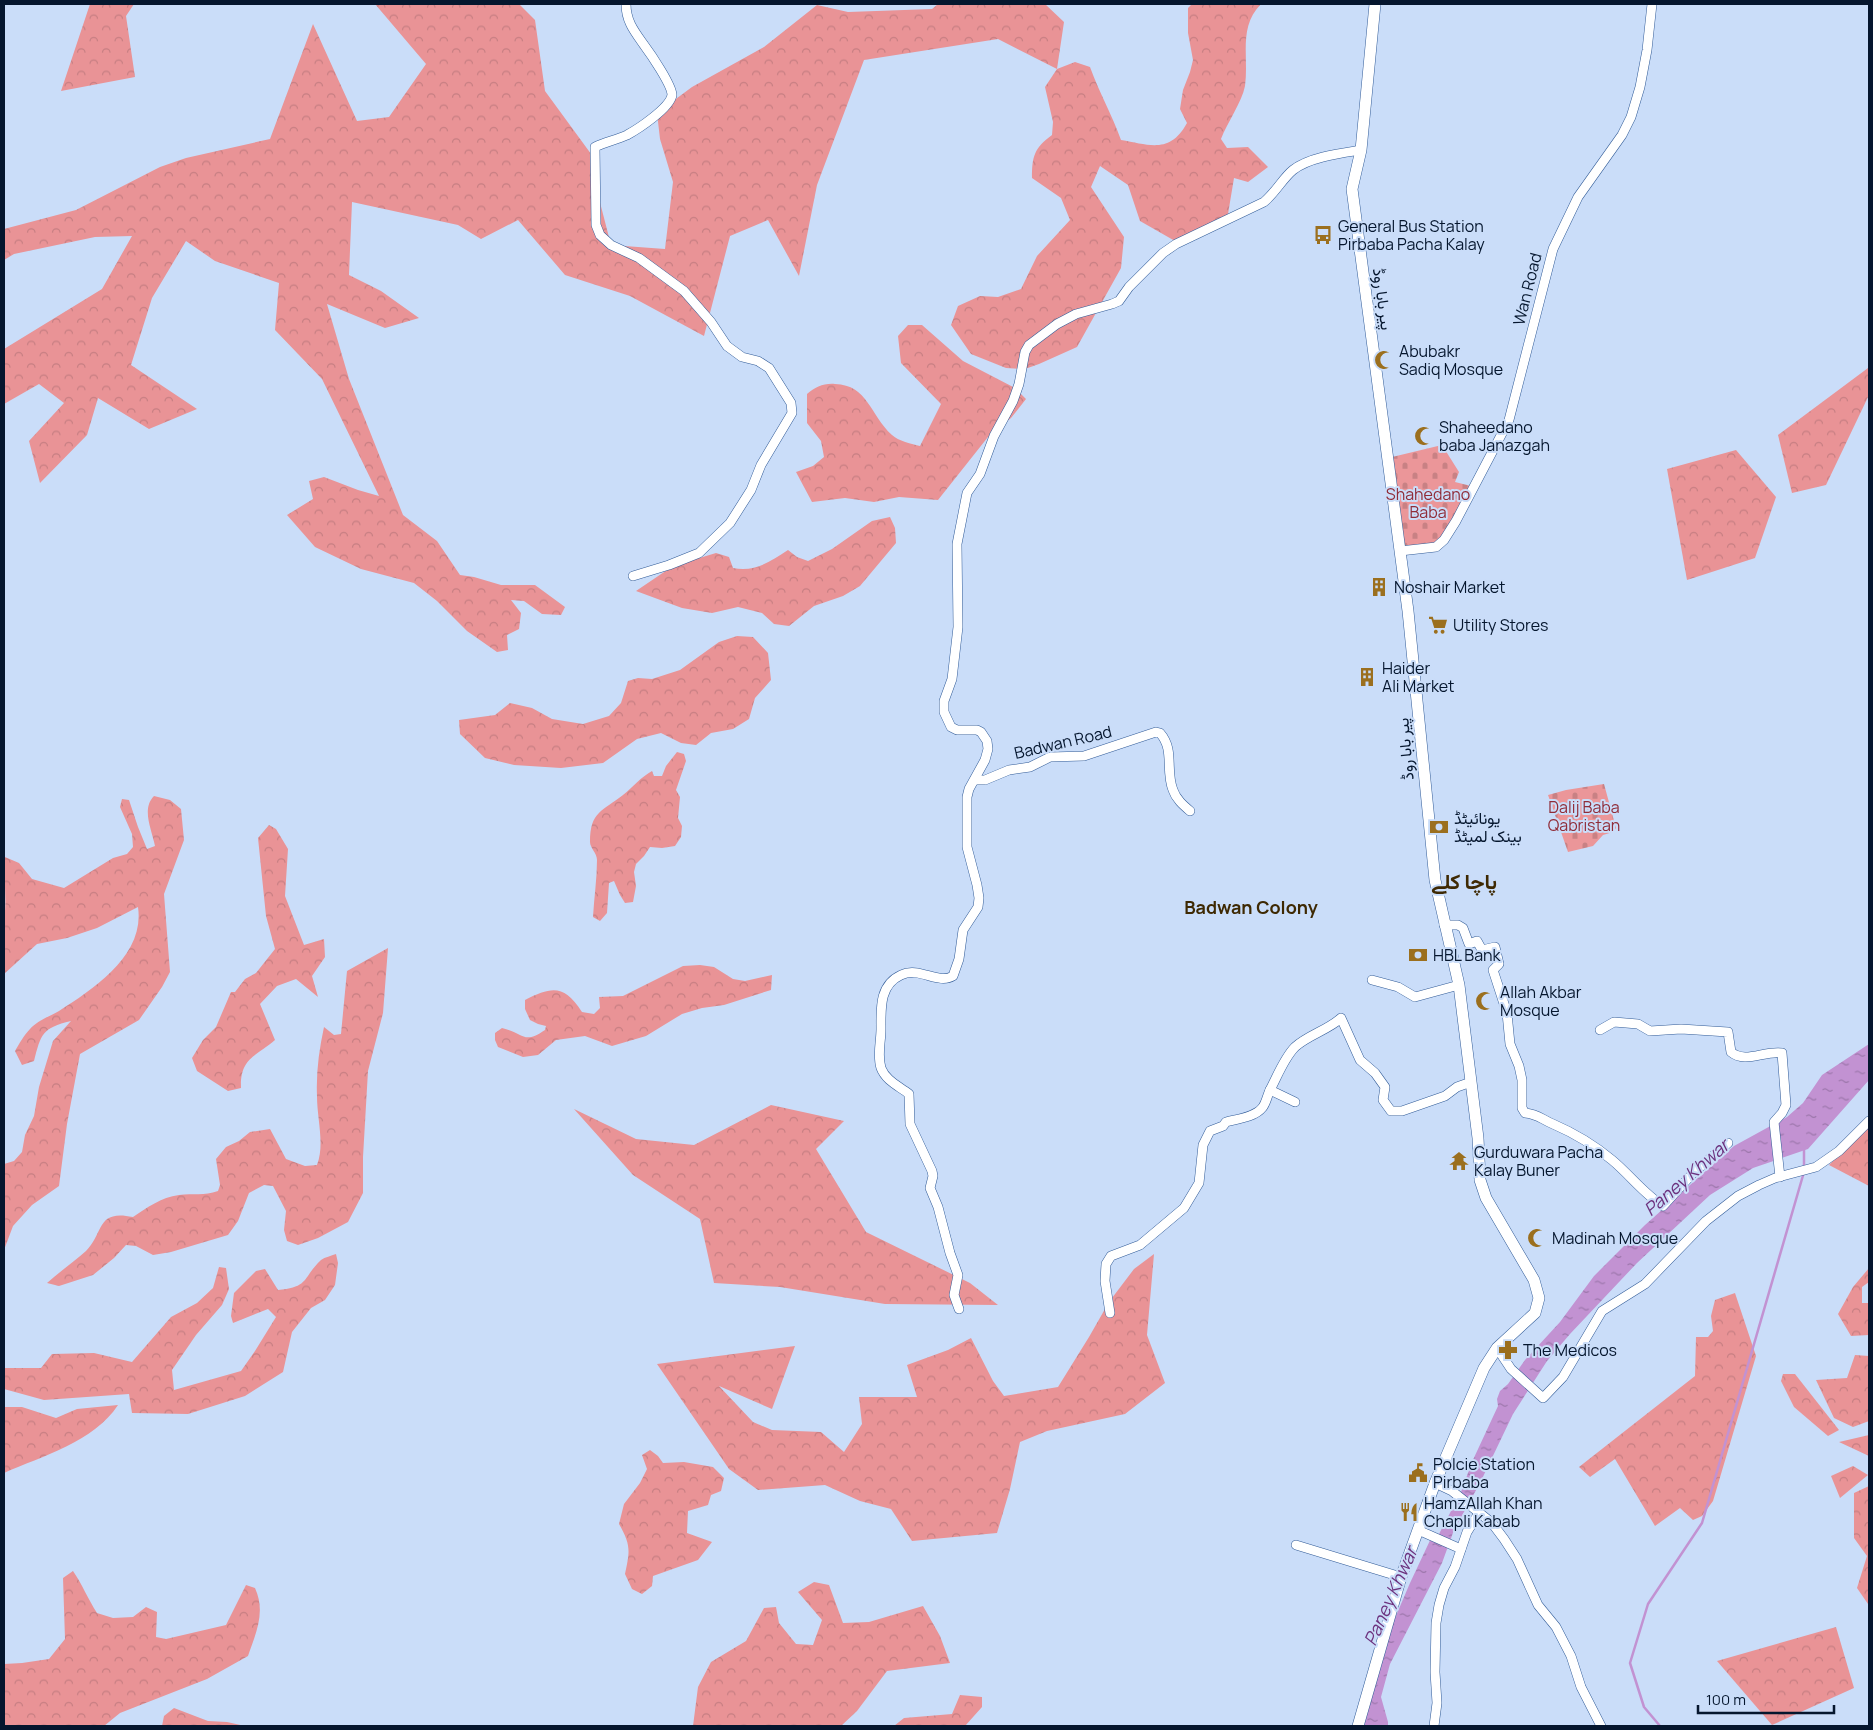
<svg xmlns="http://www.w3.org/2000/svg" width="1873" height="1730" viewBox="0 0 1873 1730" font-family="Manrope,Vazirmatn,sans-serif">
	<defs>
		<pattern id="forest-crowns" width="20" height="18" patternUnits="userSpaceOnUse" patternTransform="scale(1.25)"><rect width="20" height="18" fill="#e99396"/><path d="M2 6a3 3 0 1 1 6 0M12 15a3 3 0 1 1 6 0" fill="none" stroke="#c67e82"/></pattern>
		<pattern id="cemetery-stones" width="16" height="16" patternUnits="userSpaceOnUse" patternTransform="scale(1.25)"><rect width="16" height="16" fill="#eb9699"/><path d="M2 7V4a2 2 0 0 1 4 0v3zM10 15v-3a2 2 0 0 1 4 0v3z" fill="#c88184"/></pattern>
		<pattern id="water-ripples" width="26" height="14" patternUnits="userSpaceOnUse" patternTransform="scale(1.25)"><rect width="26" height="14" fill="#c292d2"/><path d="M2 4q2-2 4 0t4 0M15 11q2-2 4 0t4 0" fill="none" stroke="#9c76ab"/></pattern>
	</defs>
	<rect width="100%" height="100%" fill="#caddf9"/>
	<g fill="url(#forest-crowns)">
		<path d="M90,4H134L126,16L135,77L61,91Z"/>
		<path d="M375,4H519L535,20L545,91L594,158L596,187L611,245L665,249L673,182L660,139L657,113L692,87L764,47L817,5L848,12L932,9L938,4H1045L1064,22L1057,69L1075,62L1090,67C1099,92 1112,115 1121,140C1150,145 1170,154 1187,123L1180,109L1183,90L1190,72L1193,60L1188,33V8L1192,4H1261C1238,27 1249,57 1245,86C1242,102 1227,123 1221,139L1227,148L1248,147L1268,167L1248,182L1234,178L1228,214L1199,235L1175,241L1140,221L1128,185L1100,166L1091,187L1124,237L1121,268L1077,347L1039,364L1025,369L1006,368L971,354L951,325L958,306L980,296L998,297L1021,289L1037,256L1070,220L1061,198L1032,178C1032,157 1034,148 1052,135L1053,122L1045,87L1057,69L998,39L864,60L817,185L799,276L768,220L730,236L704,336L630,296L565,275L518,220L481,239L458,225L352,202L349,275L381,291L419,318L385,328L327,304L349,379L403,515L437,541L460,575L474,577L501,585H535L565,607L561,615L542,614L524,601L511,600L521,613L519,629L507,635L508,650L497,652L467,631L437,601L414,583L361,569L315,547L287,515L313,499L309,481L324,477L358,490L379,496L322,379L275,330L279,283L215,261L186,241L152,298L131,365L197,409L149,429L98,398L87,435L40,483L29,441L64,403L39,384L4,404V349L102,289L132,236L95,237L14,254L4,260V229L76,210L160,167L186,158L270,139L313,24L357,121L389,117L426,64Z"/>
		<path d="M908,325H922L963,361L1015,388L1026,399L1011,418L988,437L938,500L899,497L874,502L845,498L812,502L796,472L813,466L824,457L821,441L807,423V394C815,387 824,383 835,384C868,385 870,415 892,435C898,441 912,444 920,446L941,404L901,363L898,336Z"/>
		<path d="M1868,368L1869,395L1826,485L1792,493L1778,435Z"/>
		<path d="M1736,450L1776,497L1755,558L1687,580L1667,469Z"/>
		<path d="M890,517L895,528L896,543L860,586L843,596L814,606L789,626L774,624L762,613L738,607L712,613L682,608L636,591L673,566L716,553L729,557L733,568C756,572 769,562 788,550L797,557L808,561L832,549L872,521Z"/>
		<path d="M737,636L753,637L768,653L771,680L755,698L749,719L733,729L711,733L696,745L681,743L661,733L637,739L603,763L561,768L514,765L485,758L460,734L459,720L495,715L510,703L532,708L552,719L583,724L609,716L621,703L628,681L638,678L652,679L680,670L719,642Z"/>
		<path d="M677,752L684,754L686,761L676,790L680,797L678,818L682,826L681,837L675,846L662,848L650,847L644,856L636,864L634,872L636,886L633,902L625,903L620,895L614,881L609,883L607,913L600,921L593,917C594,898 597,879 597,860C597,853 590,848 590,842C590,811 603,811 623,795C633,787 641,777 652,771L654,776H662L666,766Z"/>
		<path d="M154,796L170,800L181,809L184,840L164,894L170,972L162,987L139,1020L80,1054L67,1124L59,1186L32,1205L13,1226L4,1250V1164L14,1161L22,1152L25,1135L34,1116L39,1087L53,1041L71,1021C42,1028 41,1034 34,1061L22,1065L15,1051C19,1044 24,1035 30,1029C37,1021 50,1016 59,1011C95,988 145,955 138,907L97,928L67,938L37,944L4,974V917C7,909 4,871 4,859L5,857L19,863L32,879L64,888L113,858L127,854L133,847L132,834L120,807L122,799L129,800L138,827L147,849L155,846C152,830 141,809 154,796Z"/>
		<path d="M269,825L276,829L288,849L285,896L304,945L324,939L325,957L312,976L318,997L296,979L277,986L260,1004L275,1040C255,1057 240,1058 241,1088L228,1091L197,1071L192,1058L203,1040L216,1027L231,992H235L245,979L256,973L275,949L266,916L258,838Z"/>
		<path d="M388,948L383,1013L368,1071L363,1157V1193L348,1222L318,1238L298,1245L287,1241L284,1230L286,1211L273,1186L264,1185L249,1193L238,1221L228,1235L171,1252L153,1255L136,1246L126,1245L114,1258L93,1275L59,1286L47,1283C59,1272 74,1262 86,1251C104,1233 96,1209 133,1217C147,1208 161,1197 179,1195C193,1193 204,1196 218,1191L220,1185L216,1159L226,1147L239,1141L250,1132L270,1129L286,1159L305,1166L317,1165C325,1144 317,1119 317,1096C316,1073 319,1050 324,1027L334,1035L341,1034L347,971Z"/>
		<path d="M700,965L714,967L733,979L745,981L772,975L771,990L724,1005L702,1008L682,1014L646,1036L612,1046L585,1036L556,1040L538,1055L523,1057L498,1047L495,1040V1033L502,1028C524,1033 523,1045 545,1030L546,1026L538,1024L530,1020L525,1009V1000C553,986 564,985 582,1012L594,1014L600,1008L599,997L623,996L683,966Z"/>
		<path d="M771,1105L844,1121L816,1149L866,1232L970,1283L998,1305L885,1304L780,1287L714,1283L700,1219L633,1175L574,1109L636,1139L694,1145Z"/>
		<path d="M1869,1124V1186L1829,1165Z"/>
		<path d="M336,1254L338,1263L335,1285L325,1300L311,1308L292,1332L283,1372L245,1396L188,1414L132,1413L129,1394L44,1400L4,1389V1368H41L52,1354L94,1353L132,1362L171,1317L197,1303L213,1288L219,1267L226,1268L229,1289L222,1305L196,1335L172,1370L174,1390L241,1371L255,1351L276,1317L268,1309L233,1323L231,1316L234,1293L256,1271L265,1269L278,1290C310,1287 302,1278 321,1260C325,1257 331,1256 336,1254Z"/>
		<path d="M1154,1254L1147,1335L1165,1383L1125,1414L1047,1431L1020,1442L1010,1489L997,1533L912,1541L891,1509L860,1501L825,1485L758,1490L729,1469L657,1364L795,1346L772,1409L719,1386L753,1422L772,1430L821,1432L844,1452L862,1424L859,1397H917L907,1365L948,1350L971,1338L993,1381L1004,1396L1058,1387L1089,1337L1109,1302L1134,1269Z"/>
		<path d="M1869,1268V1282L1862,1287V1303H1869V1335L1851,1336L1838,1314L1853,1287Z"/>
		<path d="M1735,1293L1756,1356L1713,1501L1702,1516L1693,1520L1680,1508L1655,1526L1615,1459L1590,1477L1579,1467L1695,1376L1696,1337H1708L1713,1331L1711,1316L1715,1300Z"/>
		<path d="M1855,1355L1869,1356V1421L1853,1427L1834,1418L1816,1380L1847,1378Z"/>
		<path d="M1783,1374H1795L1839,1430L1828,1436L1794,1407L1781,1381Z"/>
		<path d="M118,1405C94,1442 42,1456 4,1473V1407H22L56,1418L77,1409Z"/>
		<path d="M1869,1435V1456L1839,1442Z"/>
		<path d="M650,1450L658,1456L663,1463L684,1462L713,1467L724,1478L721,1491L711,1495L708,1505L688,1511L687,1533L712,1542L698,1560L653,1576L652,1586L642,1594L632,1589L625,1574C630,1551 631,1545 619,1524L624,1504L640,1483L647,1469L642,1455Z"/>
		<path d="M1853,1466L1868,1475L1840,1498L1831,1476Z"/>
		<path d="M1869,1486V1603L1868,1604L1857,1588L1867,1556L1854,1538V1493Z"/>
		<path d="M73,1571C82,1584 88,1599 97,1613L113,1618L133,1617L146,1607L157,1612L156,1637L166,1639L226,1625L246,1585L255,1588C266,1612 256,1633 248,1656L207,1679L120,1713L104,1726H4V1664L22,1663L49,1659L65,1639L63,1578Z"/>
		<path d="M814,1582L829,1585L843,1623L869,1622L923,1606L940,1636L950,1663L887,1671L857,1711L841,1726H693L698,1687L711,1662L746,1641L764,1608L776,1607L779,1623L796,1644L813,1645L822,1620L798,1592Z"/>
		<path d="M1836,1627L1854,1688L1772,1725L1717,1661Z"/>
		<path d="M960,1695L982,1697V1707L965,1726H894L904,1718L952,1714Z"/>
		<path d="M174,1708L208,1721L227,1722L245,1726H162L164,1716Z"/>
	</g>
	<g fill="url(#cemetery-stones)">
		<path d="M1442,445L1459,472L1455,482L1471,486L1436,547L1400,551L1388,458Z"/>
		<path d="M1604,784L1616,828L1613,832L1603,835L1593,846L1568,852L1548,795L1566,790Z"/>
	</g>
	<path fill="url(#water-ripples)" d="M1869,1044V1080L1808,1149L1753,1168L1710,1195L1637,1263L1570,1334L1547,1361L1513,1414L1480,1483L1454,1530L1442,1563L1390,1664L1381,1697L1388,1722V1726H1364L1380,1653L1410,1583L1433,1534H1439L1461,1492L1472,1462L1498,1406L1497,1399L1500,1391L1508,1384L1525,1360L1560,1322L1594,1276L1645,1225L1734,1146L1787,1117L1803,1103L1822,1075Z"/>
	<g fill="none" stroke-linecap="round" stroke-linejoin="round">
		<g stroke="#c292d2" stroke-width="2.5">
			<path d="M1804,1147V1167"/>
			<path d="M1660,1726L1644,1707L1630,1663L1648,1604L1702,1523L1804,1172"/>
		</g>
		<g stroke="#325c98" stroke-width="10">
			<g id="minor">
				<path d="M626,4C626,21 634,31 644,45C650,53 672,85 672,95C670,108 638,129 627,135C616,140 605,142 595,147L596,225L600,235L611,245L639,258L684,291L711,322L727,346L742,357L758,361L769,368L791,403L792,413L761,465L751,490L730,523L699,553L669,565L633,576"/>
				<path d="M1400,551L1436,547L1444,540L1456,521L1509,420L1553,249L1578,197L1622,135L1631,117L1640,87L1647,50L1652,4"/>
				<path d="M975,780H985L1009,770L1030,767L1050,757L1084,756L1156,732L1160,733C1175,750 1165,770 1173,790C1176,799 1183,805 1190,811"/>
				<path d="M1444,925H1458L1463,928L1469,944L1477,941L1482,950L1495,947L1499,964L1493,970L1507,1013L1510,1044L1519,1066L1522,1080V1108L1525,1113C1538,1114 1541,1119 1553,1124C1574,1133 1594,1145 1612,1160C1630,1175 1644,1194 1663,1206L1693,1173L1728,1143"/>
				<path d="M1372,980L1398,987L1415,997L1459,985"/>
				<path d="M1600,1030L1614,1022L1638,1024L1650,1031L1681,1029L1728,1032L1731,1052C1745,1064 1765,1050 1782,1053L1786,1105L1782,1113L1774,1122L1780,1177"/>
				<path d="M1270,1090L1295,1102"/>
				<path d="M959,1309L954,1295L958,1275L950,1253L938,1207L930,1188L933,1176L932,1171L910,1124L909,1094C899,1086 886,1081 881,1068C877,1055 881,1042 881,1029C881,1009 879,985 901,975C919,966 938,985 953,976L959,959L963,930L978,907L979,898L977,885L967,847V797L969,789L985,760L988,749L987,741L981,732L977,730H957L951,727L944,712V701L952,679L958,627L957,544L967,493L980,474L994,436L1013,401L1019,384L1025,352L1029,345L1057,324L1076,314L1112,304L1119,301L1129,287L1163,253L1176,244L1264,202C1276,192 1283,178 1293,170C1309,157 1342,153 1361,150"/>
				<path d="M1110,1313L1105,1281L1106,1264L1111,1256L1140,1245L1184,1208L1199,1183L1203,1145L1210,1131L1223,1126L1226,1122C1237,1119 1255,1117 1262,1108C1266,1104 1267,1096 1270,1090C1277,1077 1284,1058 1295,1047C1308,1035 1328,1030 1341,1018L1360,1060L1375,1073L1385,1087L1383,1100L1391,1111H1402L1445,1096L1457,1087L1471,1082"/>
				<path d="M1497,1348L1511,1369L1543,1398L1563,1377L1602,1311L1645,1284L1706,1221L1738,1196L1759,1185L1775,1178L1816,1167L1839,1151L1869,1121"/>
				<path d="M1435,1483L1452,1491L1492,1523L1504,1539L1517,1559L1538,1605L1556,1627L1571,1656L1581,1687L1601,1726"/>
				<path d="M1418,1530L1461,1549"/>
				<path d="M1296,1545L1401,1577"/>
				<path d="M1434,1726L1437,1703L1435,1672L1436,1623L1439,1605L1444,1588L1455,1567L1467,1532L1479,1513"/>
			</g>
		</g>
		<g stroke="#325c98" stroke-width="12">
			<path id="major" d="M1358,1726L1401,1577L1435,1483L1484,1368L1497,1348L1535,1313L1539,1298L1534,1280L1486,1198L1480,1180L1478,1138L1459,985L1435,880L1408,611L1352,189L1361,150L1375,4"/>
		</g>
		<use href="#minor" stroke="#fff" stroke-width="9"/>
		<use href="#major" stroke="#fff" stroke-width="11"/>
	</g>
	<defs>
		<g id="bus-bare" transform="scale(1.5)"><path d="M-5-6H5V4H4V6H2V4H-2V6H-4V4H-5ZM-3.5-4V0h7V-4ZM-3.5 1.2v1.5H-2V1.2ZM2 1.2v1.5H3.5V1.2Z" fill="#9b6f1e" stroke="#caddf9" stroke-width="2.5" paint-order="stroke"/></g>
		<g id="mosque-bare" transform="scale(1.5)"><path d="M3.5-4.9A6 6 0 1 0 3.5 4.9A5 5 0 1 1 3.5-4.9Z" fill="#9b6f1e" stroke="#caddf9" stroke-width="2.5" paint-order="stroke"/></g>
		<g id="building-bare" transform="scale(1.5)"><path d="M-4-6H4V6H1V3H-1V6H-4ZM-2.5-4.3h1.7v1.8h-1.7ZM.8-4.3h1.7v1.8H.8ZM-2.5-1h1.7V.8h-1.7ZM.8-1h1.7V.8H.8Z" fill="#9b6f1e" stroke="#caddf9" stroke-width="2.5" paint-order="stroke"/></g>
		<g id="supermarket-bare" transform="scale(1.5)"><path d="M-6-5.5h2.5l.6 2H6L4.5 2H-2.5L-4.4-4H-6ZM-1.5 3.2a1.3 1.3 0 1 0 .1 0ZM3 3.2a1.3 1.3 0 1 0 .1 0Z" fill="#9b6f1e" stroke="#caddf9" stroke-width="2.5" paint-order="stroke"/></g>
		<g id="bank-bare" transform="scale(1.5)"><path d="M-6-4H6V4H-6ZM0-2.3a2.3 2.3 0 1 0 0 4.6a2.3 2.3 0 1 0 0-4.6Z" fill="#9b6f1e" stroke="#caddf9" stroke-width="2.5" paint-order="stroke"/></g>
		<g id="temple-bare" transform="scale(1.5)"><path d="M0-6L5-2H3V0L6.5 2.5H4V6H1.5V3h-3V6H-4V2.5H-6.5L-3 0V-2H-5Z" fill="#9b6f1e" stroke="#caddf9" stroke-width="2.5" paint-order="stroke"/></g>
		<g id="pharmacy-bare" transform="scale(1.5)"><path d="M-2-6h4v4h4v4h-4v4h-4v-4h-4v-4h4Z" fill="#9b6f1e" stroke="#caddf9" stroke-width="2.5" paint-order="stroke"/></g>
		<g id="civic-bare" transform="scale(1.5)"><path d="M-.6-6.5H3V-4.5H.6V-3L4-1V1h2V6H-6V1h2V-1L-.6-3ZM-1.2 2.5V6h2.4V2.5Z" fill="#9b6f1e" stroke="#caddf9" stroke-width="2.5" paint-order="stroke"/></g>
		<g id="restaurant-bare" transform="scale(1.5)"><path d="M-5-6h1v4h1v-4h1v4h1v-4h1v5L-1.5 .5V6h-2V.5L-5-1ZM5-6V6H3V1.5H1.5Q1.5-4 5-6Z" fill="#9b6f1e" stroke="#caddf9" stroke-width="2.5" paint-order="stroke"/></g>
	</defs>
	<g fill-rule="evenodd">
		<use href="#bus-bare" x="1323" y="235"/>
		<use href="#mosque-bare" x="1384" y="360"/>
		<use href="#mosque-bare" x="1424" y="436"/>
		<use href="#building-bare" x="1379" y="587"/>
		<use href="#supermarket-bare" x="1438" y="625"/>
		<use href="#building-bare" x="1367" y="677"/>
		<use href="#bank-bare" x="1439" y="827"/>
		<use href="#bank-bare" x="1418" y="955"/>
		<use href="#mosque-bare" x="1485" y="1001"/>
		<use href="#temple-bare" x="1459" y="1161"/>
		<use href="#mosque-bare" x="1537" y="1238"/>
		<use href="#pharmacy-bare" x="1508" y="1350"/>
		<use href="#civic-bare" x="1418" y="1473"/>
		<use href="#restaurant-bare" x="1409" y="1512"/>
	</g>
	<g text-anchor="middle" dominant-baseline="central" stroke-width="4" stroke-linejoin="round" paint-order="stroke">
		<g font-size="16" fill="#05162e" stroke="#caddf9" text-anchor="start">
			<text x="1338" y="226">General Bus Station<tspan x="1338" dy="18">Pirbaba Pacha Kalay</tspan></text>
			<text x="1399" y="351">Abubakr<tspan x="1399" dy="18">Sadiq Mosque</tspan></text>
			<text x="1439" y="427">Shaheedano<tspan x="1439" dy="18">baba Janazgah</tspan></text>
			<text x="1394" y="587">Noshair Market</text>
			<text x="1453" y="625">Utility Stores</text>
			<text x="1382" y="668">Haider<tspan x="1382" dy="18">Ali Market</tspan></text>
			<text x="1454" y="818">یونائیٹڈ<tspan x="1454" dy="18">بینک لمیٹڈ</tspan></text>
			<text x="1433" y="955">HBL Bank</text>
			<text x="1500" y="992">Allah Akbar<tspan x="1500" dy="18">Mosque</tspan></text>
			<text x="1474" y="1152">Gurduwara Pacha<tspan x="1474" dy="18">Kalay Buner</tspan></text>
			<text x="1552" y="1238">Madinah Mosque</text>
			<text x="1523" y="1350">The Medicos</text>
			<text x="1433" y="1464">Polcie Station<tspan x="1433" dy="18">Pirbaba</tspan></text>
			<text x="1424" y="1503">HamzAllah Khan<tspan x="1424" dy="18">Chapli Kabab</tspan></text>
		</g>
		<g font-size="16" fill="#05162e" stroke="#caddf9">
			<text transform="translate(1527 289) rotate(-76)">Wan Road</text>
			<text transform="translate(1383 299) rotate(82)">پیر بابا روڈ</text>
			<text transform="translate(1063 742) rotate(-13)">Badwan Road</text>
			<text transform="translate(1405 749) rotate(-95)">پیر بابا روڈ</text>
		</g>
		<g font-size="16" fill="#902c38" stroke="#caddf9">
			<text x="1428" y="494">Shahedano<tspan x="1428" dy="18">Baba</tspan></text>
			<text x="1584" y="807">Dalij Baba<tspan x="1584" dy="18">Qabristan</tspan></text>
		</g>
		<g font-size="18" font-weight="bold" fill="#3e2903" stroke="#caddf9">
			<text x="1251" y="907">Badwan Colony</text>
		</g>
		<g font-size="18" font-style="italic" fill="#6c327e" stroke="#caddf9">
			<text transform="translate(1686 1177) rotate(-41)">Paney Khwar</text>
			<text transform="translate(1390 1596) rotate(-66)">Paney Khwar</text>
		</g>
		<g font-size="21" font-weight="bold" fill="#3e2903" stroke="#caddf9">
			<text x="1464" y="881">پاچا کلے</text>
		</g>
	</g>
	<rect width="1873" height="1730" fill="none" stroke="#05162e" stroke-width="10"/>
	<path d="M1698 1705v8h136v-8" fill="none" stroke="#05162e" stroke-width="2.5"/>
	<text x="1706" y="1705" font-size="15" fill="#05162e" stroke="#caddf9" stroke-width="4" paint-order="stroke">100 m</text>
</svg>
